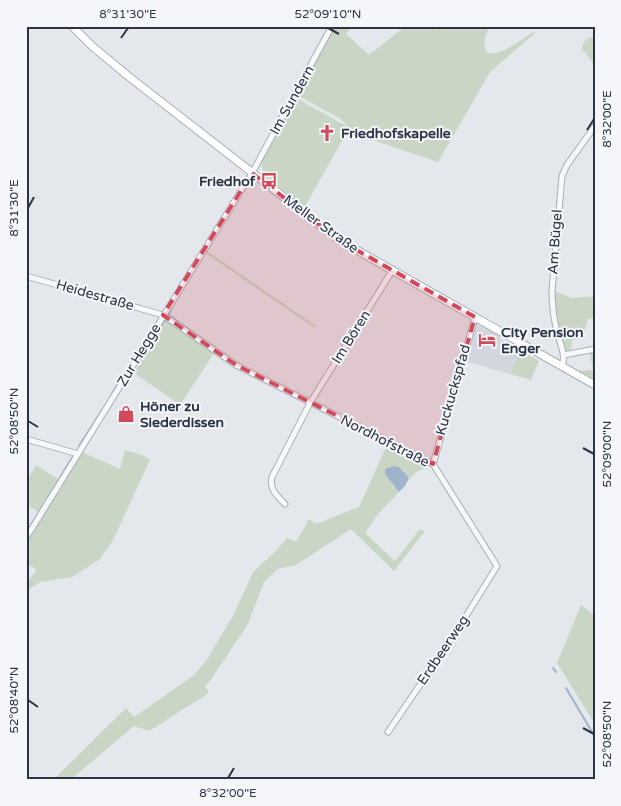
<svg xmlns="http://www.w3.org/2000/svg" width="621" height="806" viewBox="0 0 621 806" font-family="'Varela Round',sans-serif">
	<rect width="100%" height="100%" fill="#e4e7ec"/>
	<path fill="#d2d6de" d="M475,322L501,336L500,339L520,350L510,374L464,361Z"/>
	<g fill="#c9d6c5">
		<path d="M334,26H352L346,34L369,55L402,29L400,26H434L435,30L444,26H490C486,34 481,45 488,53C503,55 521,40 533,32L535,33L490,72L438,162L367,138L349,128L304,208L264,175L261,161L296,98L348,127L341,119L297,95Z"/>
		<path d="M590,37L595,39V65L582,49L584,42Z"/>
		<path d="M207,251L316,326L315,328L205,253Z"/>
		<path d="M556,292L572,298L595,296V318L588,319L583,338L572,340L571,350L566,351L549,307L550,293Z"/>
		<path d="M165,320L214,353L180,405L134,373Z"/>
		<path d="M595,349V380L578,371L593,370L589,350Z"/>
		<path d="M520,350L539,361L531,380L510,374Z"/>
		<path d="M387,445L432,465L416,472L409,480V478L385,474L399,492L378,514L365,533L395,561L419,530L425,531L394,571L351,529L296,565L278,569L264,582L248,624L210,681L205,686L209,693L149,731L134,726L70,780H53L126,708L134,717L193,676L206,661L234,614L253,572L276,551L287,538L296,542L309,519L316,524L359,507Z"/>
		<path d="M125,450L142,455L150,460L112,542L100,559L72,577L40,582L26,591V584L37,570L26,563V542L82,452L120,469Z"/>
		<path d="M36,465L58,479L38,512L26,504V482Z"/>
		<path d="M581,605L595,616V724L557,663Z"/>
	</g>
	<path fill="#9fb4cc" d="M393,466L399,467L409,478L405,486L399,492L385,474V469Z"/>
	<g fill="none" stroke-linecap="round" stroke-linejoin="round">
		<g stroke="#9fb4cc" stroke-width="2">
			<path d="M172,307L169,314L170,316L197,335"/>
			<path d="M145,350L162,324L164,321H167"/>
			<path d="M110,397L123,376"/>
			<path d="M79,446L103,409"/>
			<path d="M46,501L72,458"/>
			<path d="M26,533L43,506"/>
			<path d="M553,668L556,672"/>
			<path d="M566,688L595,737"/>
		</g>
		<g stroke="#a9aeb7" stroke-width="7">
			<g id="street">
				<path d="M26,276L163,315L236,365L433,464L497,566L458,629L388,732"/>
				<path d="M564,355L595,349"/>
				<path d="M562,367C566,355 561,347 558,335C554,321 552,305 552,291L562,176L567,165L595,126"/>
				<path d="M26,439L78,454"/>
				<path d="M433,464L475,317"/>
				<path d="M285,504C277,496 269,489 272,477L310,403L392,271"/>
				<path d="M26,538L252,173L332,26"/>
			</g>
		</g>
		<g stroke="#a9aeb7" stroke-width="9">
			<path id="secondary" d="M72,26L92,46L128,76L339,240L595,385"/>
		</g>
		<use href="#street" stroke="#f7f8fa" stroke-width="5"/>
		<use href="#secondary" stroke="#fff" stroke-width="7"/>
	</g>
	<path fill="#d1495b" fill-opacity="0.2" stroke="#d1495b" stroke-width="4" stroke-dasharray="10 6" stroke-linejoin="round" d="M252,173L339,240L475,317L433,464L236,365L163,315Z"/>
	<path fill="none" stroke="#2b3445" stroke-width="2" d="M328,28L339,34M121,38L128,28M587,130L594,119M28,208L34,197M28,421L38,427M583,448L594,454M28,700L38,707M583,728L594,734M228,778L234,768"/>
	<defs>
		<g id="church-bare" transform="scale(1.35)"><path d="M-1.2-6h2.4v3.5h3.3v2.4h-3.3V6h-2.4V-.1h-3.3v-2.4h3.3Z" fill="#d1495b" stroke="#f4f6f9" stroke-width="2.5" paint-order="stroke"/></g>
		<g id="bus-bare" transform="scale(1.35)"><path d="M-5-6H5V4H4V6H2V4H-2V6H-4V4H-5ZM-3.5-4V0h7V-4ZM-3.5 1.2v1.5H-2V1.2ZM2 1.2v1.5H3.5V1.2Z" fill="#d1495b" stroke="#f4f6f9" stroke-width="2.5" paint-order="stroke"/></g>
		<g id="hotel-bare" transform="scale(1.35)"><path d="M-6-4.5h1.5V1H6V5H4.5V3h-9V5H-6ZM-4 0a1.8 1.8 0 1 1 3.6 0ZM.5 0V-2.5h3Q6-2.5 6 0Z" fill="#d1495b" stroke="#f4f6f9" stroke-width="2.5" paint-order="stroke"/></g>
		<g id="shop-bare" transform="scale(1.35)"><path d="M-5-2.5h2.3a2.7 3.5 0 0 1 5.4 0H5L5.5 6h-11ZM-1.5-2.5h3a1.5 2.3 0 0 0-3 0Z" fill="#d1495b" stroke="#f4f6f9" stroke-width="2.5" paint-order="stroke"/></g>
	</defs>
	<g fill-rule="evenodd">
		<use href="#church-bare" x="327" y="133"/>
		<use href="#bus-bare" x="269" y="181"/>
		<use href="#hotel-bare" x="487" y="340"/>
		<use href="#shop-bare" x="126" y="414"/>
	</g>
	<g text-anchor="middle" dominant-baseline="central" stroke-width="4" stroke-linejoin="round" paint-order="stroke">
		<g font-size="14" fill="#2b3445" stroke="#f4f6f9">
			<text transform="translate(292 100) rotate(-61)">Im Sundern</text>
			<text transform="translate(321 224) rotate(36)">Meller Straße</text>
			<text transform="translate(555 242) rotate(-86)">Am Bügel</text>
			<text transform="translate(95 295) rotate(16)">Heidestraße</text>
			<text transform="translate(351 337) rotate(-58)">Im Bören</text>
			<text transform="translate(139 355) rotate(-59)">Zur Hegge</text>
			<text transform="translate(453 390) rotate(-74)">Kuckuckspfad</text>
			<text transform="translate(385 441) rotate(27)">Nordhofstraße</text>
			<text transform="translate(443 650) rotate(-56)">Erdbeerweg</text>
		</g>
		<g font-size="14" font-weight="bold" fill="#2b3445" stroke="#f4f6f9" text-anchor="start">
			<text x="341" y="133">Friedhofskapelle</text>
			<text x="255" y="181" text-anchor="end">Friedhof</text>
			<text x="501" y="332">City Pension<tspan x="501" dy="16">Enger</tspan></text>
			<text x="140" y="406">Höner zu<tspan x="140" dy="16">Siederdissen</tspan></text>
		</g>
	</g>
	<rect width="621" height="806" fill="none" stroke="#f4f6f9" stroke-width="55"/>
	<rect x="28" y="28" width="566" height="750" fill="none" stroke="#2b3445" stroke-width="2"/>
	<g font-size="12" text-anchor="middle" fill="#2b3445">
		<text x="128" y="18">8°31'30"E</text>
		<text x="328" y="18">52°09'10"N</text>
		<text transform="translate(607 119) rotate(-90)" y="4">8°32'00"E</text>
		<text transform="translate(14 208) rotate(-90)" y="4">8°31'30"E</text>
		<text transform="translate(14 421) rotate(-90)" y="4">52°08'50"N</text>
		<text transform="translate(607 454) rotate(-90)" y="4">52°09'00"N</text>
		<text transform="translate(14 700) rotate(-90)" y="4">52°08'40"N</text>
		<text transform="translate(607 734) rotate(-90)" y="4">52°08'50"N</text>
		<text x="228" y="797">8°32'00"E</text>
	</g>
</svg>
